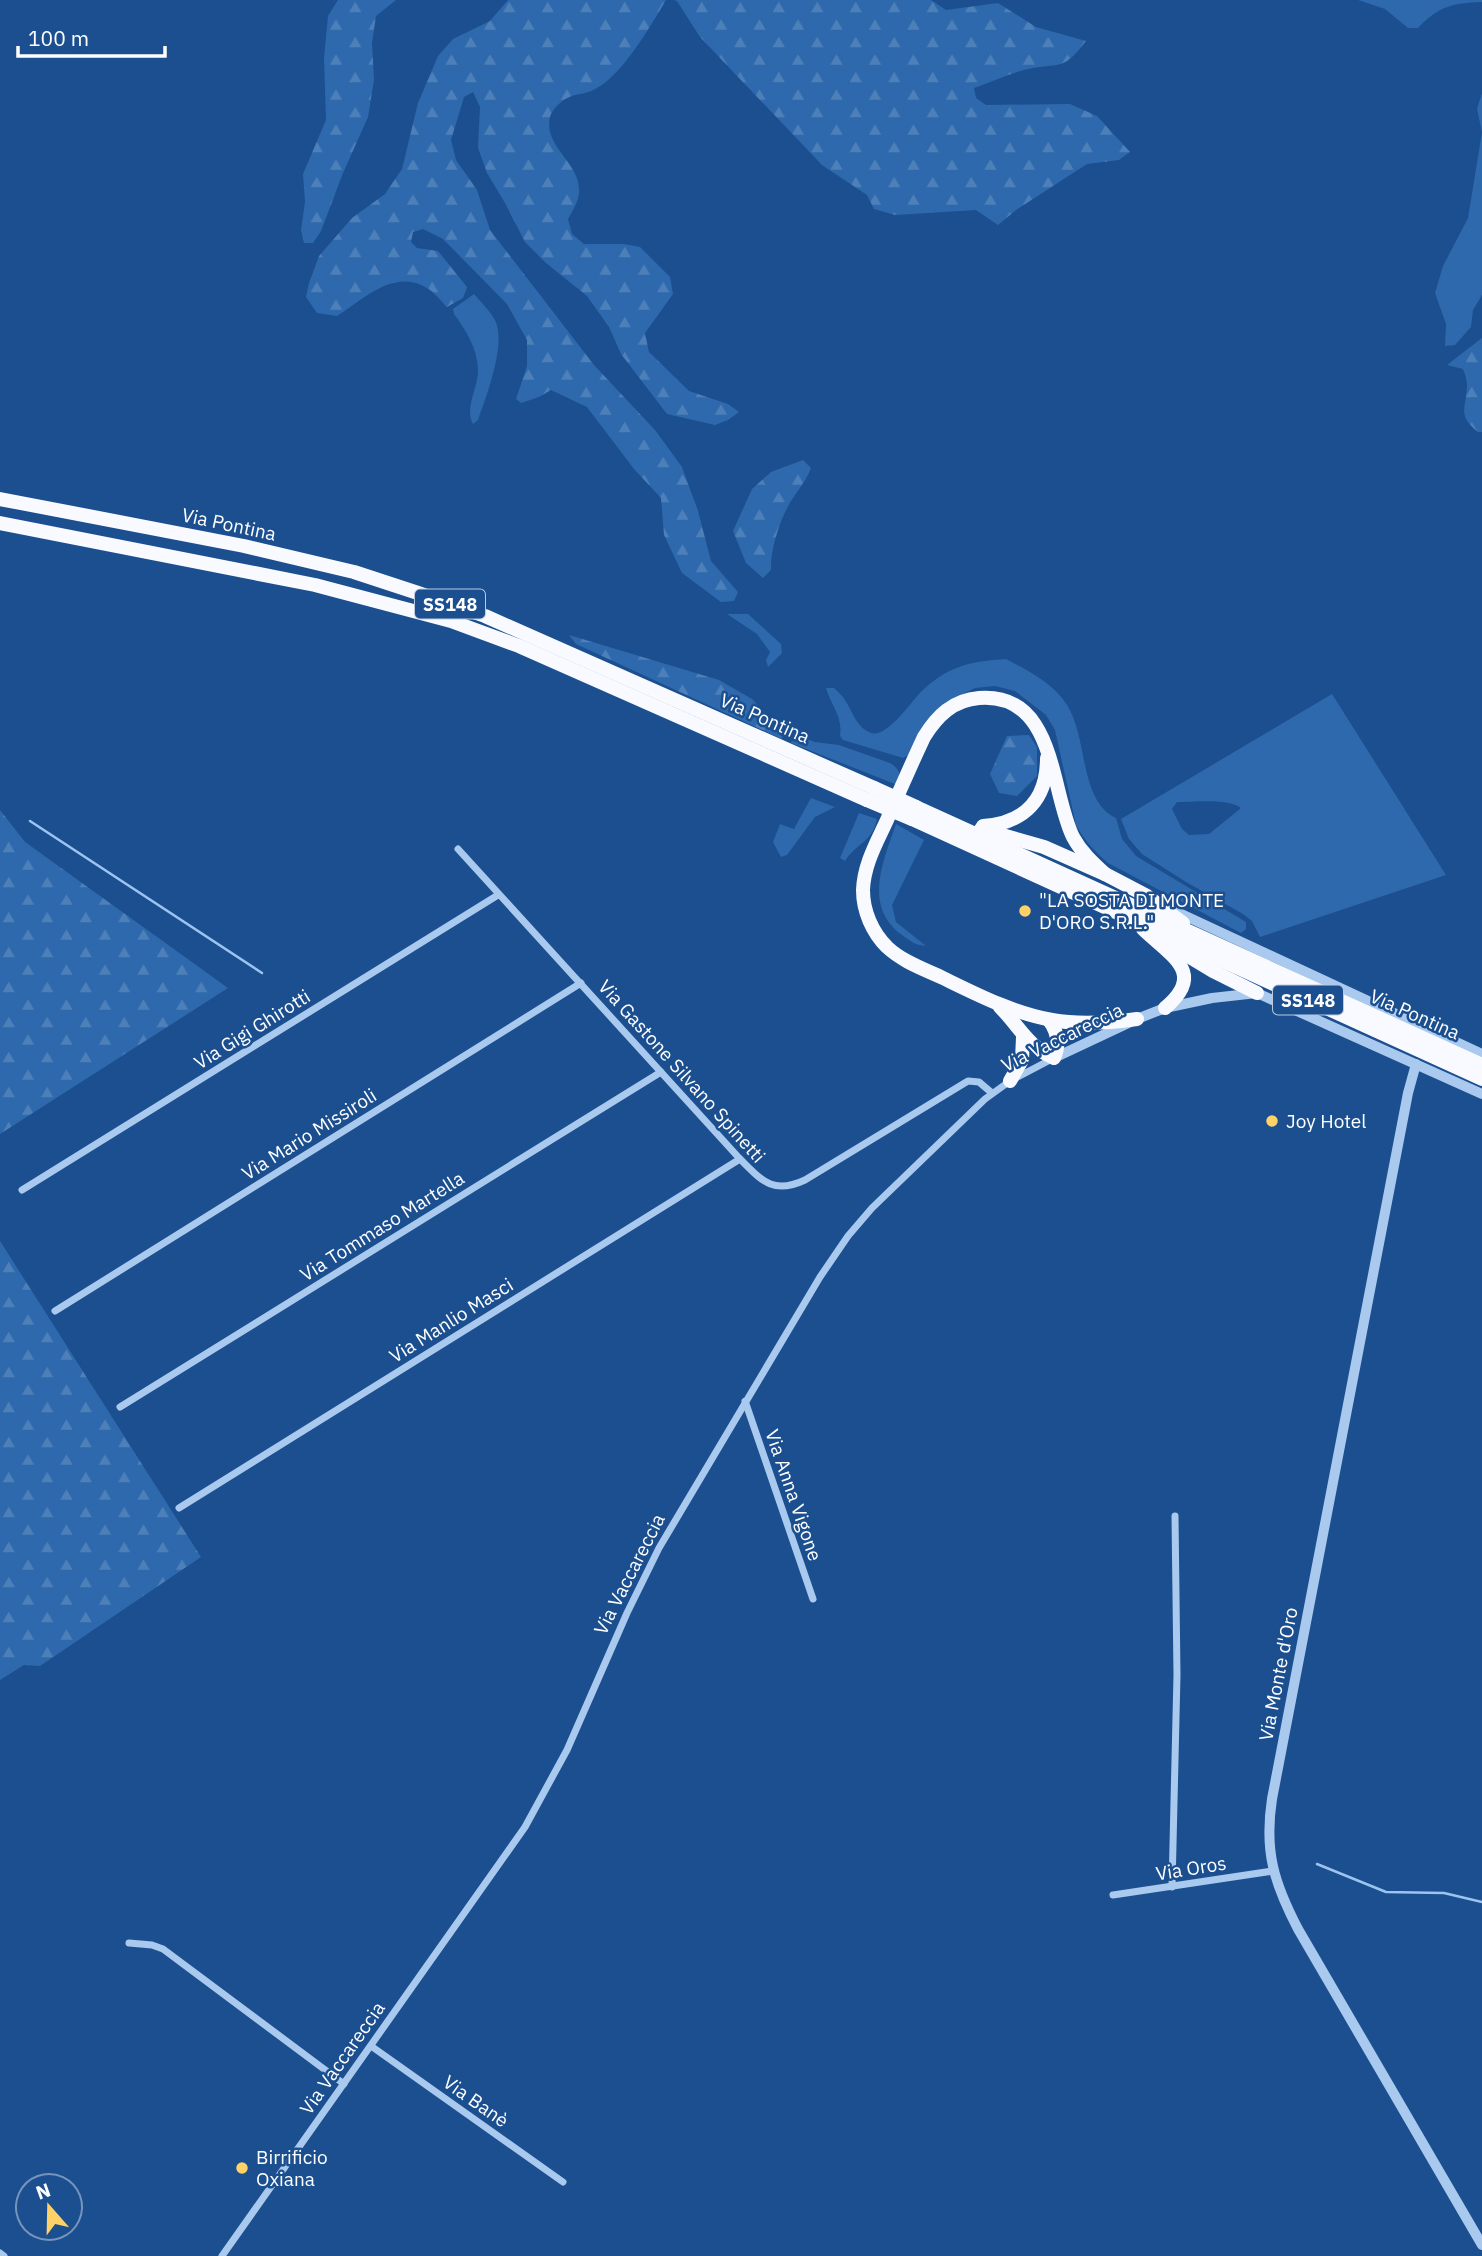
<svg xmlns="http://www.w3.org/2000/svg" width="1482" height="2256" viewBox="0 0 1482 2256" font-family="'IBM Plex Sans',sans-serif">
	<defs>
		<pattern id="forest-firs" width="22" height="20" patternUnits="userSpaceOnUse" patternTransform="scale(1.75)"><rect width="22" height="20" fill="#2e69ad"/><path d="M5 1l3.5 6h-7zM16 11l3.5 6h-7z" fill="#4d80b9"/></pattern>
	</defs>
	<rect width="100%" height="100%" fill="#1b4f8f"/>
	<g fill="#2e69ad" fill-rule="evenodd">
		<path d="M1358,0H1482V2C1453,3 1439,6 1418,28H1408L1385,9Z"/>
		<path d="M1482,93V295L1473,310L1471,327L1455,345L1445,346L1446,324L1435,293L1443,266L1468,218L1482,132L1477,109Z"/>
		<path d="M474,294C481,302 490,311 495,320C507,343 486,397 478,420L473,424C464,408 479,386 478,369C477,347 466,331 454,314L453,309Z"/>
		<path d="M727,614H748L781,644L782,653L768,667L766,660L770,652L757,634Z"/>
		<path d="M1006,659C1029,671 1054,684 1067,705C1088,737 1079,801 1116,818L1122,839L1136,856L1246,922V929L1241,933L1108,863C1095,852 1085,841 1076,825L1055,730L1046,715L1015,691L995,686L975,688L947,702L929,721L911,754L903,758L843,740L840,736C843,716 831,706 826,688H834C838,692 842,695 845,700C853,712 856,727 871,733C886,738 910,704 919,694C945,667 970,661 1006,659Z"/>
		<path d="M1332,694L1446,875L1260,937L1252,921L1243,914L1186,882L1142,854L1129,839L1121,819ZM1177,802C1193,802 1229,798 1241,808L1209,834L1189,835L1182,829L1172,809Z"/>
		<path d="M794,734L815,742L839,745L890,763C900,769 901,775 900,786L791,743Z"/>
		<path d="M811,798L835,807L815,817L787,855L781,857L773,842L780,824L794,829Z"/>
		<path d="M859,813L877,819C872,843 857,842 845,861L840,858Z"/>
		<path d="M896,824L924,840L892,905L896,922L926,946C915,945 910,941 902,935C863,906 883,862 896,824Z"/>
	</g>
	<g fill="url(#forest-firs)">
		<path d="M338,0H396L376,16L372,43L374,80L368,117L343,173L321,231L313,243H304L301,230L305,202L303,174L326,120L324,58L328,16Z"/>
		<path d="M508,0H666C651,25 623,74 597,88C580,98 571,90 555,108C553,111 551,113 550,117C543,146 579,162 579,189C580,199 573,210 568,219L572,234L584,244H624L640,247L670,277L673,294L645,333L649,352L689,391L728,404L739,412L728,420L715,425L667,414L621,354L609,327L587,296L546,263L525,242L505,203L487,173L478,148L480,107L473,92L464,97L451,140L456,160L477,190L490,230L594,365L655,430L682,467L698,511L711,561L738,592L734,601L721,602L682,573L664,535L661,498L634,469L587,407L551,390L539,397L521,403L516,399L527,366V340L507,304L443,239L423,229L413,232L411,242L417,248L438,251L467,287L463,298L447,307C441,301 434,292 427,288C394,268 364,299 337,316L317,313L306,297L309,283L319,256L352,218L385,194L402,169L418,103L438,56L453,39L490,21Z"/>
		<path d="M674,0H931L946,10L998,3L1036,27L1086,41C1062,72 1062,62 1028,69C1010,73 992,82 974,88L976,98L986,105L1070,104L1097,116L1130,152L1119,160L1087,164L1016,210L998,225L976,210L895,215L874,209L867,195L822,165L700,37L677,1Z"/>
		<path d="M1482,338V432H1478C1457,415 1466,409 1467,386C1467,380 1465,374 1463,369L1447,365Z"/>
		<path d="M803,460L811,468C806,481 798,490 791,501C780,519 770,550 771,570L763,578L746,563L733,531L752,489L771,472Z"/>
		<path d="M569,635L719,680L752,699L783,732L782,739L576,644Z"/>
		<path d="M1029,735L1037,747V776L1017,796L999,793L990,774L1007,736Z"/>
		<path d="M0,810L25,842L228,988L0,1134Z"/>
		<path d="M0,1241L201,1557L40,1666L24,1665L0,1680Z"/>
	</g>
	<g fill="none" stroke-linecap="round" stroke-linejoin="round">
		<g stroke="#9cc4f0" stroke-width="2.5">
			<path d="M30,821L262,973"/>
			<path d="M1317,1864L1386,1892L1444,1893L1482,1902"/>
		</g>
		<g stroke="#a9c9ee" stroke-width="7">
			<path d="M458,849L740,1159C762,1181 773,1195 805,1180L968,1081L979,1082L992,1093"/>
			<path d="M22,1190L498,895"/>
			<path d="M55,1311L581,983"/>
			<path d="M745,1401L813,1599"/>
			<path d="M120,1407L661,1072"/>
			<path d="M179,1508L740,1159"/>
			<path d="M1172,1887L1177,1675L1175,1516"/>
			<path d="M1113,1895L1273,1871"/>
			<path d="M129,1943L152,1945L163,1949L344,2084"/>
			<path d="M371,2046L563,2182"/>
			<path d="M0,2253L4,2256"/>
			<path d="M222,2256L525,1827L567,1750L627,1613L659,1548L820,1277L848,1236L872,1208L985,1099L1010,1081L1052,1059"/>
		</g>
		<g stroke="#a9c9ee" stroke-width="10">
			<path d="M1177,912L1482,1054"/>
			<path d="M1054,1058L1137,1019L1165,1008L1212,998L1257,993L1482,1094"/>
			<path d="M1416,1064L1408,1093L1272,1799C1264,1851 1274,1883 1298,1929L1482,2245"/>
		</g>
		<g stroke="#f8faff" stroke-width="14">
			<path d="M0,499L244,546L354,572L418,593L485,616L874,788"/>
			<path d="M0,523L315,585L451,621L519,646L867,800"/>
			<path d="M916,807L1482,1065"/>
			<path d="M912,819L1482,1079"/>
			<path d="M983,826C1025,823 1047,799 1047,758"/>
			<path d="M981,829L1044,847L1105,874L1147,896L1183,923"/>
			<path d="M1105,874C1093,863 1081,852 1073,837C1050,790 1056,692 979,698C953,700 937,716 924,737C911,765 899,792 887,820C877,842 864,864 863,890C863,911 872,932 887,947C903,962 924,969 943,978C978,995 1013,1013 1052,1020C1080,1025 1108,1023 1137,1019"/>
			<path d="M1143,929C1171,956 1207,973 1165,1008"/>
			<path d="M1170,945L1213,971L1257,993"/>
			<path d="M1000,1007C1019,1026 1028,1047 1054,1058C1060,1044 1058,1032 1049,1020"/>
			<path d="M1010,1081L1022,1060L1023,1037"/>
		</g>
		<g stroke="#f8faff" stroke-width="14">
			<path d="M874,788L916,807"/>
			<path d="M867,800L912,819"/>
		</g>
	</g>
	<g fill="#ffd166" stroke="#1b4f8f" stroke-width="2.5">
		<circle cx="1025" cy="911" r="7"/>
		<circle cx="1272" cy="1121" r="7"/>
		<circle cx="242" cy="2168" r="7"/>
	</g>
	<g text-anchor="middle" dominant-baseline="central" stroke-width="5" stroke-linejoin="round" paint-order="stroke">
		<g fill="#1b4f8f" stroke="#bbcadd" stroke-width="2">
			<rect x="415" y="589.5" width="70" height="29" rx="5"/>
			<rect x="1273" y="985.5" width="70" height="29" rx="5"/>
		</g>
		<g font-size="18" font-weight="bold" fill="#fff">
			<text x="450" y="604">SS148</text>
			<text x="1308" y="1000">SS148</text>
		</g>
		<g font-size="19" fill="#fff" stroke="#1b4f8f">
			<text transform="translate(229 524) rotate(12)">Via Pontina</text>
			<text transform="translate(765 718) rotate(24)">Via Pontina</text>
			<text transform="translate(1415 1014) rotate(24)">Via Pontina</text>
			<text transform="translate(252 1029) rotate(-32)">Via Gigi Ghirotti</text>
			<text transform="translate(1062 1037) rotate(-26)">Via Vaccareccia</text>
			<text transform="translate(682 1071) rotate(48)">Via Gastone Silvano Spinetti</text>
			<text transform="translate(309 1134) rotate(-32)">Via Mario Missiroli</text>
			<text transform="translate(382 1226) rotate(-32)">Via Tommaso Martella</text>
			<text transform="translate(451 1320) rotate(-32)">Via Manlio Masci</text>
			<text transform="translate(794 1495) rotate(71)">Via Anna Vigone</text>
			<text transform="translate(629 1574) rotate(-63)">Via Vaccareccia</text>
			<text transform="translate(1278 1674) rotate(-79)">Via Monte d'Oro</text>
			<text transform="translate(1191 1868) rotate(-9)">Via Oros</text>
			<text transform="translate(342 2058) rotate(-55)">Via Vaccareccia</text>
			<text transform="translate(476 2101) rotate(35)">Via Banè</text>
		</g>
		<g font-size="19" fill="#fff" stroke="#1b4f8f" text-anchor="start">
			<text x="1039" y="900">"LA SOSTA DI MONTE<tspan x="1039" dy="22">D'ORO S.R.L."</tspan></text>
			<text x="1286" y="1121">Joy Hotel</text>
			<text x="256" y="2157">Birrificio<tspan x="256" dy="22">Oxiana</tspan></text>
		</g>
	</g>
	<g transform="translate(49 2207) rotate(340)"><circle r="33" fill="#1b4f8f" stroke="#7695bc" stroke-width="2"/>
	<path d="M0-5L12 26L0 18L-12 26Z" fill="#ffd166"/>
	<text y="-10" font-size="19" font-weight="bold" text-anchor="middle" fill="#ffffff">N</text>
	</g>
	<path d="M18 46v10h147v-10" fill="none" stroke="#ffffff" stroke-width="3.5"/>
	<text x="28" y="46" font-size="21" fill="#ffffff" stroke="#1b4f8f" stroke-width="5" paint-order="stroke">100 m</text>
</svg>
